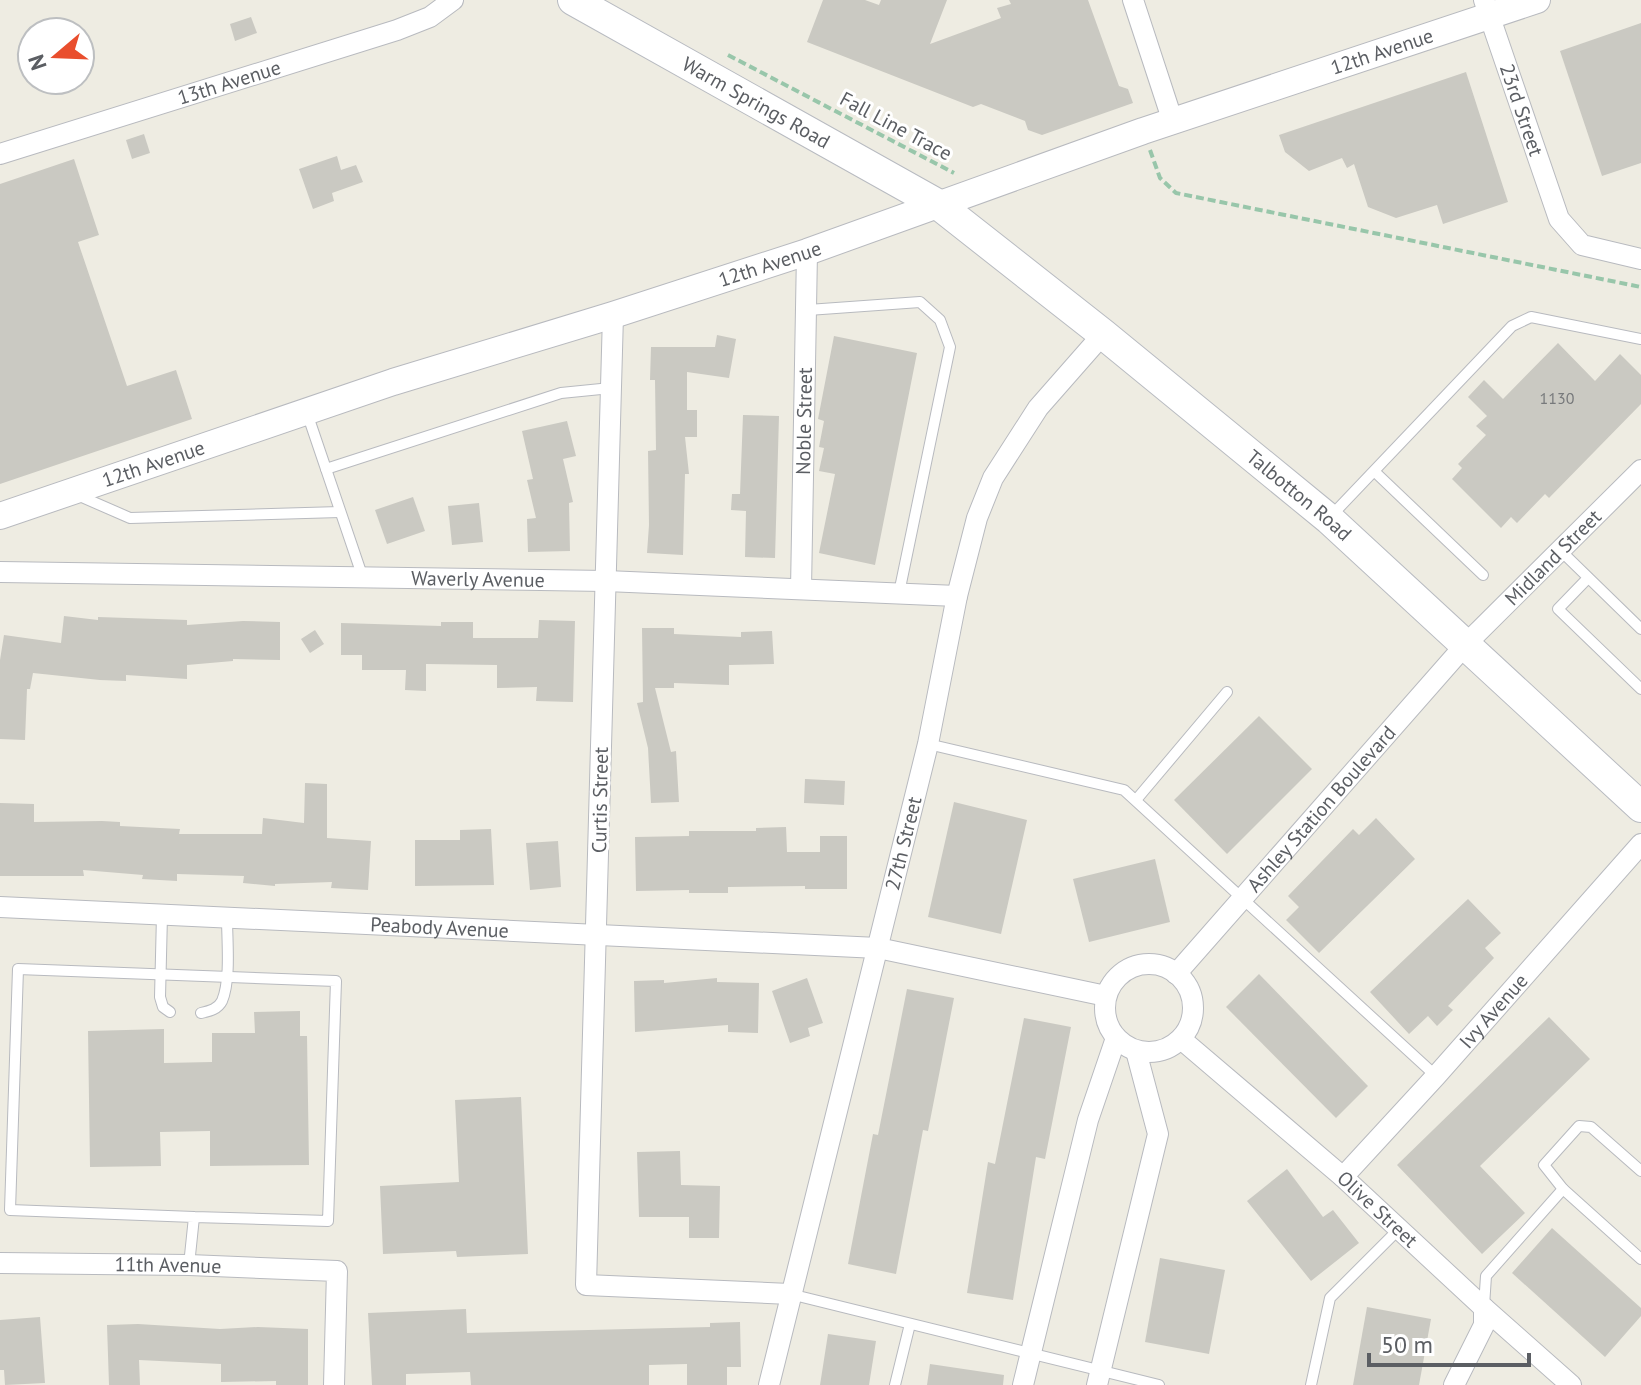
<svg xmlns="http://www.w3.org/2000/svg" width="1641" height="1385" viewBox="0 0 1641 1385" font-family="'PT Sans',sans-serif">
	<rect width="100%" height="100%" fill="#eeece2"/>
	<g fill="#cac9c2">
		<path d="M823,0H865L879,5L881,0H947L930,44L1001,18L997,8L1011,4L1009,0H1088L1119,86L1128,89L1133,103L1042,135L1028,130L1025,121L981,104L973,107L807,42Z"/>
		<path d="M251,17L257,33L235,41L230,24Z"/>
		<path d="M1641,23V163L1602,176L1560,51Z"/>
		<path d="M1466,72L1508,202L1443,224L1437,205L1396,218L1368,207L1354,164L1347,168L1342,158L1309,171L1285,152L1279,135Z"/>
		<path d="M144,134L150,153L132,159L126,140Z"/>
		<path d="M337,156L341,170L356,165L363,182L332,193L334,201L313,209L299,169Z"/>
		<path d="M74,159L99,235L78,242L127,386L176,370L192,419L0,484V184Z"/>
		<path d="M717,335L736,339L729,378L687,372V410H697V437H685L689,474H685L683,555L647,553L649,525L648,451L656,450L655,380H650L651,347H715Z"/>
		<path d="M834,336L917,353L875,565L819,553L835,474L819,471L824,448L819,447L824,421L818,419Z"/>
		<path d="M1558,343L1595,381L1620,354L1641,375V404L1549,498L1545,494L1517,523L1511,517L1501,528L1452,479L1462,468L1458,464L1486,435L1476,426L1487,416L1468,397L1484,380L1503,399Z"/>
		<path d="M743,415L779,416L775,558L745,557L746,511L731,510L732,494H740Z"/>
		<path d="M567,421L576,456L563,459L573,502L569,503L570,551L528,552L527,519L536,518L527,480L533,479L522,431Z"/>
		<path d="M413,497L425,531L387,544L375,510Z"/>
		<path d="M479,503L483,542L452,545L448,506Z"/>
		<path d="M64,616L98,620V617L187,620V625L243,621L280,622V660L233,659V661L187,665V679L126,675V681L100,680L33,673L30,689H27L25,740L0,739V660L4,635L61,643Z"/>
		<path d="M539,620L575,621L573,702L536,701L537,687L497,688V665L426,664V691L405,690L406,670H362V655H341V623L441,626V622H473V638H538Z"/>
		<path d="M642,628H674V634L741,637V632L772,631L774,664L729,665V685L674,683V688H655L671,752L676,751L679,802L651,803L648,748L637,703L643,702Z"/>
		<path d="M315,630L324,644L310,653L301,639Z"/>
		<path d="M1259,716L1312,769L1227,854L1174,800Z"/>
		<path d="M805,779L845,781L844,805L804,803Z"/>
		<path d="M305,783L327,784V838L371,841L368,890L331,888L332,882L275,884V886L243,883L244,876L177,874V881L142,879L143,875L83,870L84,876H0V803L34,804V822L102,821L120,822V826L180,829L179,834H262L263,818L304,823Z"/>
		<path d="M954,802L1027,820L1001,934L928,917Z"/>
		<path d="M1376,818L1415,859L1319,953L1286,920L1299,907L1288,896L1353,829L1359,835Z"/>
		<path d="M786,827L787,852H820V836H847V889H805V886L728,887V893H689V890L636,891L635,837L689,836V831H756V828Z"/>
		<path d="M491,829L494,885L415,886V840H460V830Z"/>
		<path d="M558,841L561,887L530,890L526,843Z"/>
		<path d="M1155,859L1170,922L1089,942L1073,879Z"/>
		<path d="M1468,899L1501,933L1485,948L1494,958L1448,1006L1453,1010L1437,1026L1428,1016L1409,1034L1370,992Z"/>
		<path d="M1259,974L1368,1086L1336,1118L1226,1007Z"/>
		<path d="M717,978V982L759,983L758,1033L728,1032V1025L635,1032L634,981L664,980V983Z"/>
		<path d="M807,978L823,1023L808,1028L810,1036L790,1043L772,991Z"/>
		<path d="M907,989L954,998L928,1131L923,1130L896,1274L848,1264L873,1134L878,1135Z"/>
		<path d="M300,1011V1036H307L309,1165L210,1166V1131L160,1132L161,1166L90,1167L88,1031L164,1029V1063L212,1062V1033H255L254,1012Z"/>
		<path d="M1549,1017L1590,1059L1480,1166L1525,1213L1482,1254L1397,1165Z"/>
		<path d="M1024,1018L1071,1027L1045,1159L1036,1157L1013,1300L967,1293L988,1162L995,1164Z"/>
		<path d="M521,1097L528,1254L457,1257L456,1251L383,1254L380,1186L459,1182L455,1100Z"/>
		<path d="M680,1151L681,1185L720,1186L719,1238H689V1217H639L637,1152Z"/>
		<path d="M1287,1169L1323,1217L1333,1210L1359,1243L1311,1281L1247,1201Z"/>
		<path d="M1552,1228L1641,1308V1316L1605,1357L1512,1273Z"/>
		<path d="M1160,1258L1225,1270L1209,1354L1145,1342Z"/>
		<path d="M1367,1307L1431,1319L1419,1385H1353Z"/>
		<path d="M466,1309L467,1333L710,1327V1323L740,1322L741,1367H727V1385H687V1364L649,1365V1385H471L470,1372L406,1374V1385H372L368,1313Z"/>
		<path d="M40,1317L45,1383L5,1385L4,1370H0V1320Z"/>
		<path d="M138,1324L220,1329L258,1327L308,1329V1385H276V1381L221,1382V1364L139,1360L140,1385H109L107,1325Z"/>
		<path d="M828,1334L876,1341L869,1385H820Z"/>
		<path d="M930,1364L1004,1375L1003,1385H927Z"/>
	</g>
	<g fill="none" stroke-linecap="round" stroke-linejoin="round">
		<g stroke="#b8babf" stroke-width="12">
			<g id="service">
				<path d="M808,310L920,302L940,320L950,347L899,593"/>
				<path d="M307,413L363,578"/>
				<path d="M326,469L561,393L611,388"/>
				<path d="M1375,472L1483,575"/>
				<path d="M75,494L130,518L340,512"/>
				<path d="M1332,515L1512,326L1531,317L1641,339"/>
				<path d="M1560,550L1641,629"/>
				<path d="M1588,578L1558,609L1641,689"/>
				<path d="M928,744L1124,790L1436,1076"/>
				<path d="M1136,800L1227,692"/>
				<path d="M162,915L160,997L163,1007L170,1012"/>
				<path d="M201,1013C210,1011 218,1009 222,1001C231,980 227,940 227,918"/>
				<path d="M1641,1171L1591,1127L1579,1126L1544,1165L1563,1189L1641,1259"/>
				<path d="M189,1265L194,1217L10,1210L18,969L336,981L328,1221L194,1217"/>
				<path d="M790,1294L1159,1385"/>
				<path d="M1484,1306L1486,1276L1563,1189"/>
				<path d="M895,1385L910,1324"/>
				<path d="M1311,1385L1330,1298L1399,1229"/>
			</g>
		</g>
		<g stroke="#b8babf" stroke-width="22">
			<g id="minor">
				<path d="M1133,0L1173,122"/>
				<path id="s1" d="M1484,0L1559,219L1582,245L1641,259"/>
				<path id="s2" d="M0,154L397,30L430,17L453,0"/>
				<path d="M613,315L586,1285L790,1294"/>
				<path id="s3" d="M0,572L606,581L957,596"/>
				<path id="s4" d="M801,589L807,252"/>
				<path id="s5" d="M0,907L878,948L1106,996"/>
				<circle cx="1149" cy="1008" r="44"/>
				<path id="s6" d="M1176,974L1466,644L1641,470"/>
				<path id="s7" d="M1181,1039L1343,1177L1484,1308L1571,1385"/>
				<path id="s8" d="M1343,1177L1436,1076L1641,844"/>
				<path id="s9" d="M0,1263L189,1265L337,1271L334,1385"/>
				<path id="s10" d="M769,1385L928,744L957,596L977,518L993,478L1038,408L1103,334"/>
				<path d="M1023,1385L1088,1120L1116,1038"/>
				<path d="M1097,1385L1158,1134L1136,1051"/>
				<path d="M1454,1385L1484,1325V1308"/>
			</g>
		</g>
		<g stroke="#b8babf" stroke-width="28">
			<g id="tertiary">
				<path id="s11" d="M0,516L393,382L613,315L807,252L1143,131L1537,0"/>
			</g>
		</g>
		<g stroke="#b8bbc1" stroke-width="32">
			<g id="secondary">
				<path id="s12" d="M573,0L939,205L1103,334L1329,519L1641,807"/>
			</g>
		</g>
		<g stroke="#98c6aa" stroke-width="4" stroke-dasharray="8 4" stroke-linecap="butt">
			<path d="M728,55L954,173"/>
			<path d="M1150,150L1160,178L1176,193L1641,287"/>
		</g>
		<use href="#service" stroke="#fff" stroke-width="10"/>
		<use href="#minor" stroke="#fff" stroke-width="20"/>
		<use href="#tertiary" stroke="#fff" stroke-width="26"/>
		<use href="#secondary" stroke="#fff" stroke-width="30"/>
	</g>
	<g text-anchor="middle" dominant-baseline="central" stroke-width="6" stroke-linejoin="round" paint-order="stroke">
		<g font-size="16" fill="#77797b">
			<text x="1557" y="398">1130</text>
		</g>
		<g font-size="20" fill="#5b5e63" stroke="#fff">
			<text stroke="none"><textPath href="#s11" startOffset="1458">12th Avenue</textPath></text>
			<text stroke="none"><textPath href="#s2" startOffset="240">13th Avenue</textPath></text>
			<text stroke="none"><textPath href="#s12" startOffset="210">Warm Springs Road</textPath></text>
			<text stroke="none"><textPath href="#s1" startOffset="116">23rd Street</textPath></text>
			<text transform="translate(896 126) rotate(28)">Fall Line Trace</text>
			<text stroke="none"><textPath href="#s11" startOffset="810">12th Avenue</textPath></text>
			<text stroke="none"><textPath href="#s4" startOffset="168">Noble Street</textPath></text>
			<text stroke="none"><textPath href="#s11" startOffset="162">12th Avenue</textPath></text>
			<text stroke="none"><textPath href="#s12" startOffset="882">Talbotton Road</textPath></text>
			<text stroke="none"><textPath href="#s6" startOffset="562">Midland Street</textPath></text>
			<text stroke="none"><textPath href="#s3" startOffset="478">Waverly Avenue</textPath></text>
			<text transform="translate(600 800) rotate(-89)">Curtis Street</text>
			<text stroke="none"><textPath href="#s6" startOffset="220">Ashley Station Boulevard</textPath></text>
			<text stroke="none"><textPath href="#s10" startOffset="558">27th Street</textPath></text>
			<text stroke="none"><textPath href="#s5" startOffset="440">Peabody Avenue</textPath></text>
			<text stroke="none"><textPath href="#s8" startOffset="224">Ivy Avenue</textPath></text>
			<text stroke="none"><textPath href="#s7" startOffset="260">Olive Street</textPath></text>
			<text stroke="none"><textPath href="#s9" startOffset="168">11th Avenue</textPath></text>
		</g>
	</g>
	<g transform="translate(56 56) rotate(251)"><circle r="38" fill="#ffffff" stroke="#bdbfc1" stroke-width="2"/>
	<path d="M0-6L14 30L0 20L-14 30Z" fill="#e94e2d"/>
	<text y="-12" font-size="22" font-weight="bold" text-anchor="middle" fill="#5b5e63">N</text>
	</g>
	<path d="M1369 1353v12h160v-12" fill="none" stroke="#5b5e63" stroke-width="4"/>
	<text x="1381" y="1353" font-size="24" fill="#5b5e63" stroke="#ffffff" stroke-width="6" paint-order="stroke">50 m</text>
</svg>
